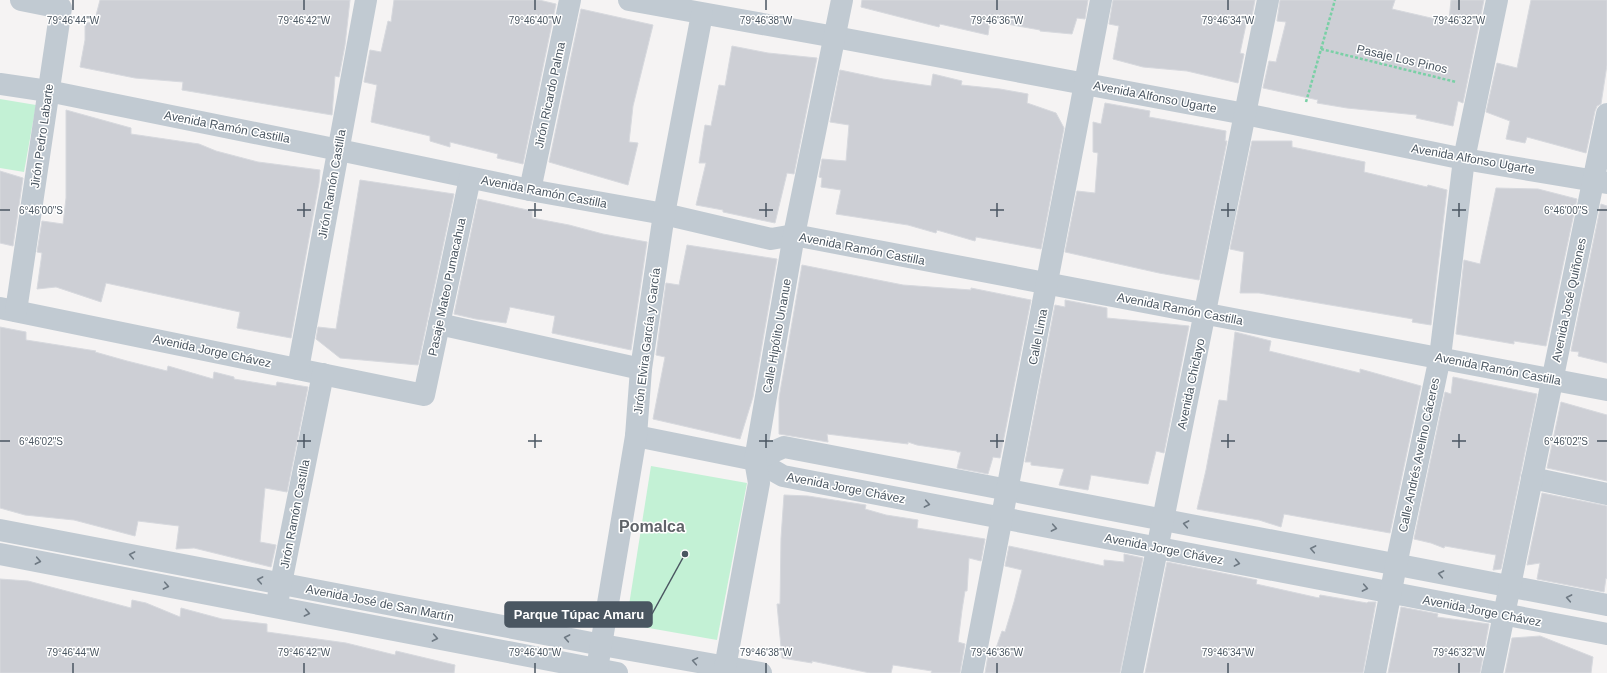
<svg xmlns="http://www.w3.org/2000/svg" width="1607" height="673" viewBox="0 0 1607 673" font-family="Arial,sans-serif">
	<rect width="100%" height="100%" fill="#f5f3f3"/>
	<g fill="#c3f1d5">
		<path d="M0,99L36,105L24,172L0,168Z"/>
		<path d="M651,466L747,483L717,640L626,624Z"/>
	</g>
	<g fill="#cdcfd5" stroke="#d7d9de">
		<path d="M100,0H350L345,45L339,77L335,76L332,115L182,90L183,82L135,78L80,67L85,40V22L94,23Z"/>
		<path d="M394,0H539L556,4L523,164L497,158L498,154L450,142V147L430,141V136L371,122L377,85L364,82L370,50L381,52L388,21L391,22Z"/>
		<path d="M862,0H1088L1085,19L1077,18L1072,34L1040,31V30L990,21L988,35L940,24L939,27L861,7Z"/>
		<path d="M1113,0H1255L1252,16L1248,15L1240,53L1244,54L1238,83L1187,71L1143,67L1113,59L1119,26L1109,24Z"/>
		<path d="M1280,0H1395L1392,9L1444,21V19L1449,20L1451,0H1484L1463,103L1458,101L1453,126L1416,118L1417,115L1347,108L1317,103L1318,100L1263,88L1269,61L1276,62L1286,22L1277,21Z"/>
		<path d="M1531,0H1607V65L1601,104L1597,106L1595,111L1586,153L1527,137L1525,143L1506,139L1510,121L1486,112L1497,63L1517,68Z"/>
		<path d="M581,9L653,25L633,106L629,142L638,143L628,185L549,162Z"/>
		<path d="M732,46L768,53L817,58L794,174L787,173L775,223L723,212V210L696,205L706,163H699L705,125L711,126L719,85L725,86Z"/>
		<path d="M840,70L883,79L931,86L933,74L962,81L961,85L1000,89L1028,94L1027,103L1056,113L1064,128L1041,249L976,237L975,241L937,230L936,233L908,225L836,214L841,190L821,187L822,178L819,177L822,159L846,161L849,125L830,122Z"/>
		<path d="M1105,103L1150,111L1149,117L1226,131L1225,141H1227L1199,280L1159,273L1065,252L1077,191L1095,193L1098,153L1093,152V122L1101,124Z"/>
		<path d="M66,110L131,128V134L199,144L216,151L258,162L320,170L319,183L291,338L237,328L240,312L106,283L101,302L56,287L37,289L42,253L37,252L42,221L63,224L66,198Z"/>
		<path d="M1252,141H1292V147L1365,162L1364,172L1427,187L1428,185L1447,190L1431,325L1412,322L1413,319L1259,293H1240L1244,252L1230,249Z"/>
		<path d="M0,171L23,178L13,246L0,243Z"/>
		<path d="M360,180L454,194L418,365L340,358L316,339L318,327L336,329Z"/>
		<path d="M1496,188L1538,189L1577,199L1546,346L1514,341V344L1456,334L1464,260L1480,264Z"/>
		<path d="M478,199L532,211V218L569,225L603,234L647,242L631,350L552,333L555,316L510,307L506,323L476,319L454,314Z"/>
		<path d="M1601,204L1607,206V363L1578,356L1579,352L1571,351Z"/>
		<path d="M687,245L777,259L753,397L740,439L653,419L665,357L656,355L666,283L679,285Z"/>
		<path d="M802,265L903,285L971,290V288L1031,300L1000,458L993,457L988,474L957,468L961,452H957V451L917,445L908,442V444L827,434L828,442L779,434V398Z"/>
		<path d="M1065,300L1107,308V318L1189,326L1164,453L1156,451L1148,484L1091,475L1088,490L1059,485L1064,469L1031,465V462H1025L1055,305L1065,307Z"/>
		<path d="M0,327L26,332V340L96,351L95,352L127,361L167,371L168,366L213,379L214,372L234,377V379L276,386L277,382L308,387L287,492L265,488L260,542L276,545L271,567L194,548L176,549L179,526L138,521L135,536L74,520L25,515L0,508Z"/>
		<path d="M1235,332L1271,341L1269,351L1360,373V369L1421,386L1390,533L1284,514L1281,527L1259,520L1197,509L1206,470L1219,400L1227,401Z"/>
		<path d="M1453,377L1537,394L1501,569L1493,570L1496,555L1445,546L1444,548L1431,543L1414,539L1445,392L1451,394Z"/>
		<path d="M1561,402L1607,415V481L1547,468Z"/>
		<path d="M1542,493L1607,506V579L1606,578L1604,592L1537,579L1540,563L1527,565Z"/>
		<path d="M784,495L808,496L866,505L865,509L886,515L918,520L917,528L985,539L981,561L969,558L967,591H965L962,610L958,642L965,644L960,673H931L932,671L893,665L891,673H870L812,661V663L782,658L777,604H780L781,538Z"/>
		<path d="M1009,546L1104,566V560L1124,562V554L1143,558L1120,673H985L989,649L995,651L1002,631L1005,632L1014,602L1022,570L1005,566Z"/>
		<path d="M1167,562L1257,580L1256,584L1319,598L1320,595L1367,603L1368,602H1376L1363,673H1145Z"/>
		<path d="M0,579L28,581L131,608L132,600L146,603L180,617L181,608L222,619L267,624V632L346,643L395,655L396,651L455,665L454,673H0Z"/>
		<path d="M1401,607L1438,614L1437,617L1489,624L1480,673H1388Z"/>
		<path d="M1540,636L1593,657L1591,673H1505L1512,638Z"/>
	</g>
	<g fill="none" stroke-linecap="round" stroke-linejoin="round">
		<g stroke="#7ad0a6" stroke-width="2.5" stroke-dasharray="3 2" stroke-linecap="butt">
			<path d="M1321,49L1456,82"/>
			<path d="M1306,102L1335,0"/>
		</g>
		<g stroke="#c1cad2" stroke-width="22">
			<path d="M629,0L835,37L1245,114L1464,159L1607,183"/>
			<path d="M0,84L48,91L339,150L530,190L664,214L771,239L794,235C1065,288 1336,338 1607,390"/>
			<path d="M530,190L570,0"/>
			<path d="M0,308L424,395L470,178"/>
			<path d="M16,311L61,8L21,0"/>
			<path d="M439,324L641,369"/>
			<path d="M298,369L366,0"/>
			<path d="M636,436L755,460L783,476L1607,634"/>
			<path d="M755,460L784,447L1607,605"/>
			<path d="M1532,478L1607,494"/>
			<path d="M0,530L602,645L761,673"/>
			<path d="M0,554L617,673"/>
			<path d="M278,598L323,374"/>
			<path d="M597,669L636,436L641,369L664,214L702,14"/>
			<path d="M724,673L759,483L755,460L794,235L842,0"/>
			<path d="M972,673L1101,0"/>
			<path d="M1132,673L1268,0"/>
			<path d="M1375,673L1396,565L1440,357L1464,159L1497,0"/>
			<path d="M1492,673L1607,114"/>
		</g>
	</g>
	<defs><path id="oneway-chevron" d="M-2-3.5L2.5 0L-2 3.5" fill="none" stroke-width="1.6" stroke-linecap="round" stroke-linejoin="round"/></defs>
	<g stroke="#6e7983">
		<use href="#oneway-chevron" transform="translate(927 504) rotate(11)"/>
		<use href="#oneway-chevron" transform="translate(1186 524) rotate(-169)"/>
		<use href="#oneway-chevron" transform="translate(1054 528) rotate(11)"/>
		<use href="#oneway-chevron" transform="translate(1313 549) rotate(-169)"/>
		<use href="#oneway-chevron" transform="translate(132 555) rotate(-169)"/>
		<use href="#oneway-chevron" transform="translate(38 561) rotate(11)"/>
		<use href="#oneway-chevron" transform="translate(1237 563) rotate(11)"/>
		<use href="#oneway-chevron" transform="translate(1441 574) rotate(-169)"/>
		<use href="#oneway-chevron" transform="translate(260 580) rotate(-169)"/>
		<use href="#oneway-chevron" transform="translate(166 586) rotate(11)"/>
		<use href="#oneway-chevron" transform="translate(1365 588) rotate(11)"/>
		<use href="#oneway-chevron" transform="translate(1569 598) rotate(-169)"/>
		<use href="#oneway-chevron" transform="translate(307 613) rotate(11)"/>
		<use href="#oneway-chevron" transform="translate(435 638) rotate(11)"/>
		<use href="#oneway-chevron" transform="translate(567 638) rotate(-169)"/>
		<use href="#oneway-chevron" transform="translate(695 661) rotate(-170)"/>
	</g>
	<path fill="none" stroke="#4a5661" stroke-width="1.5" d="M73,0V10M304,0V10M535,0V10M766,0V10M997,0V10M1228,0V10M1459,0V10M304,203V217M535,203V217M766,203V217M997,203V217M1228,203V217M1459,203V217M0,210H10M297,210H311M528,210H542M759,210H773M990,210H1004M1221,210H1235M1452,210H1466M1597,210H1607M304,434V448M535,434V448M766,434V448M997,434V448M1228,434V448M1459,434V448M0,441H10M297,441H311M528,441H542M759,441H773M990,441H1004M1221,441H1235M1452,441H1466M1597,441H1607M73,663V673M304,663V673M535,663V673M766,663V673M997,663V673M1228,663V673M1459,663V673"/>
	<g text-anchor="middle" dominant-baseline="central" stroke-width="3" stroke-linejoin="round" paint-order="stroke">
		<g font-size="12" fill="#4a5661" stroke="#fff">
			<text transform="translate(1402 59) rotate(13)">Pasaje Los Pinos</text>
			<text transform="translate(550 95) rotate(-78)">Jirón Ricardo Palma</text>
			<text transform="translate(1155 97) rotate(11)">Avenida Alfonso Ugarte</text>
			<text transform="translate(227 127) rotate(11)">Avenida Ramón Castilla</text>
			<text transform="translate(42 136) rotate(-82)">Jirón Pedro Labarte</text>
			<text transform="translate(1473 159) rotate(10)">Avenida Alfonso Ugarte</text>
			<text transform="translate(332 184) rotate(-80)">Jirón Ramón Castilla</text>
			<text transform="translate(544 192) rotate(11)">Avenida Ramón Castilla</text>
			<text transform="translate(862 249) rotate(11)">Avenida Ramón Castilla</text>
			<text transform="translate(447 287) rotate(-78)">Pasaje Mateo Pumacahua</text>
			<text transform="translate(1569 300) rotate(-78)">Avenida José Quiñones</text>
			<text transform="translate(1180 309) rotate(11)">Avenida Ramón Castilla</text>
			<text transform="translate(777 336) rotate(-80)">Calle Hipólito Unanue</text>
			<text transform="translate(1038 337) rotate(-79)">Calle Lima</text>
			<text transform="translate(647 341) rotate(-83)">Jirón Elvira García y García</text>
			<text transform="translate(212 351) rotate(12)">Avenida Jorge Chávez</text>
			<text transform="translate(1498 369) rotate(11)">Avenida Ramón Castilla</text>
			<text transform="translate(1191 384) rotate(-78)">Avenida Chiclayo</text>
			<text transform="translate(1419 455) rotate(-78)">Calle Andrés Avelino Cáceres</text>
			<text transform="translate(846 488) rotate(11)">Avenida Jorge Chávez</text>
			<text transform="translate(295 514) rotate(-79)">Jirón Ramón Castilla</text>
			<text transform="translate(1164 549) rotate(11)">Avenida Jorge Chávez</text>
			<text transform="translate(380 603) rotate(11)">Avenida José de San Martín</text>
			<text transform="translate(1482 611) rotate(11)">Avenida Jorge Chávez</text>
		</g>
		<g font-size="16" font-weight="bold" fill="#5f6368" stroke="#fff">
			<text x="652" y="526">Pomalca</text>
		</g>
	</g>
	<g font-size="10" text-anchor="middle" fill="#4a5661" stroke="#fff" stroke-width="3" stroke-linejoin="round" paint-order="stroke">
		<text x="73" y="24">79°46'44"W</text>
		<text x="304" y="24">79°46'42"W</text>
		<text x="535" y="24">79°46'40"W</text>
		<text x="766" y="24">79°46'38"W</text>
		<text x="997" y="24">79°46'36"W</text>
		<text x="1228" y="24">79°46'34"W</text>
		<text x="1459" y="24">79°46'32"W</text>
		<text x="41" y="214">6°46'00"S</text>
		<text x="1566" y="214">6°46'00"S</text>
		<text x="41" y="445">6°46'02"S</text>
		<text x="1566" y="445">6°46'02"S</text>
		<text x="73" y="656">79°46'44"W</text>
		<text x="304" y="656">79°46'42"W</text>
		<text x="535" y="656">79°46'40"W</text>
		<text x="766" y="656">79°46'38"W</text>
		<text x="997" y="656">79°46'36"W</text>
		<text x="1228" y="656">79°46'34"W</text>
		<text x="1459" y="656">79°46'32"W</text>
	</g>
	<path fill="none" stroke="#4a5661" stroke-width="1.5" d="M685 554L652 614"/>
	<circle fill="#4a5661" stroke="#fff" stroke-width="1.5" cx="685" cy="554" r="4"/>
	<rect fill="#4a5661" stroke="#4a5661" stroke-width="1.5" x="505" y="602" width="147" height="25" rx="4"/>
	<g font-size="13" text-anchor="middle" font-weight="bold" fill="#fff">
		<text x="579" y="619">Parque Túpac Amaru</text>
	</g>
</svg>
